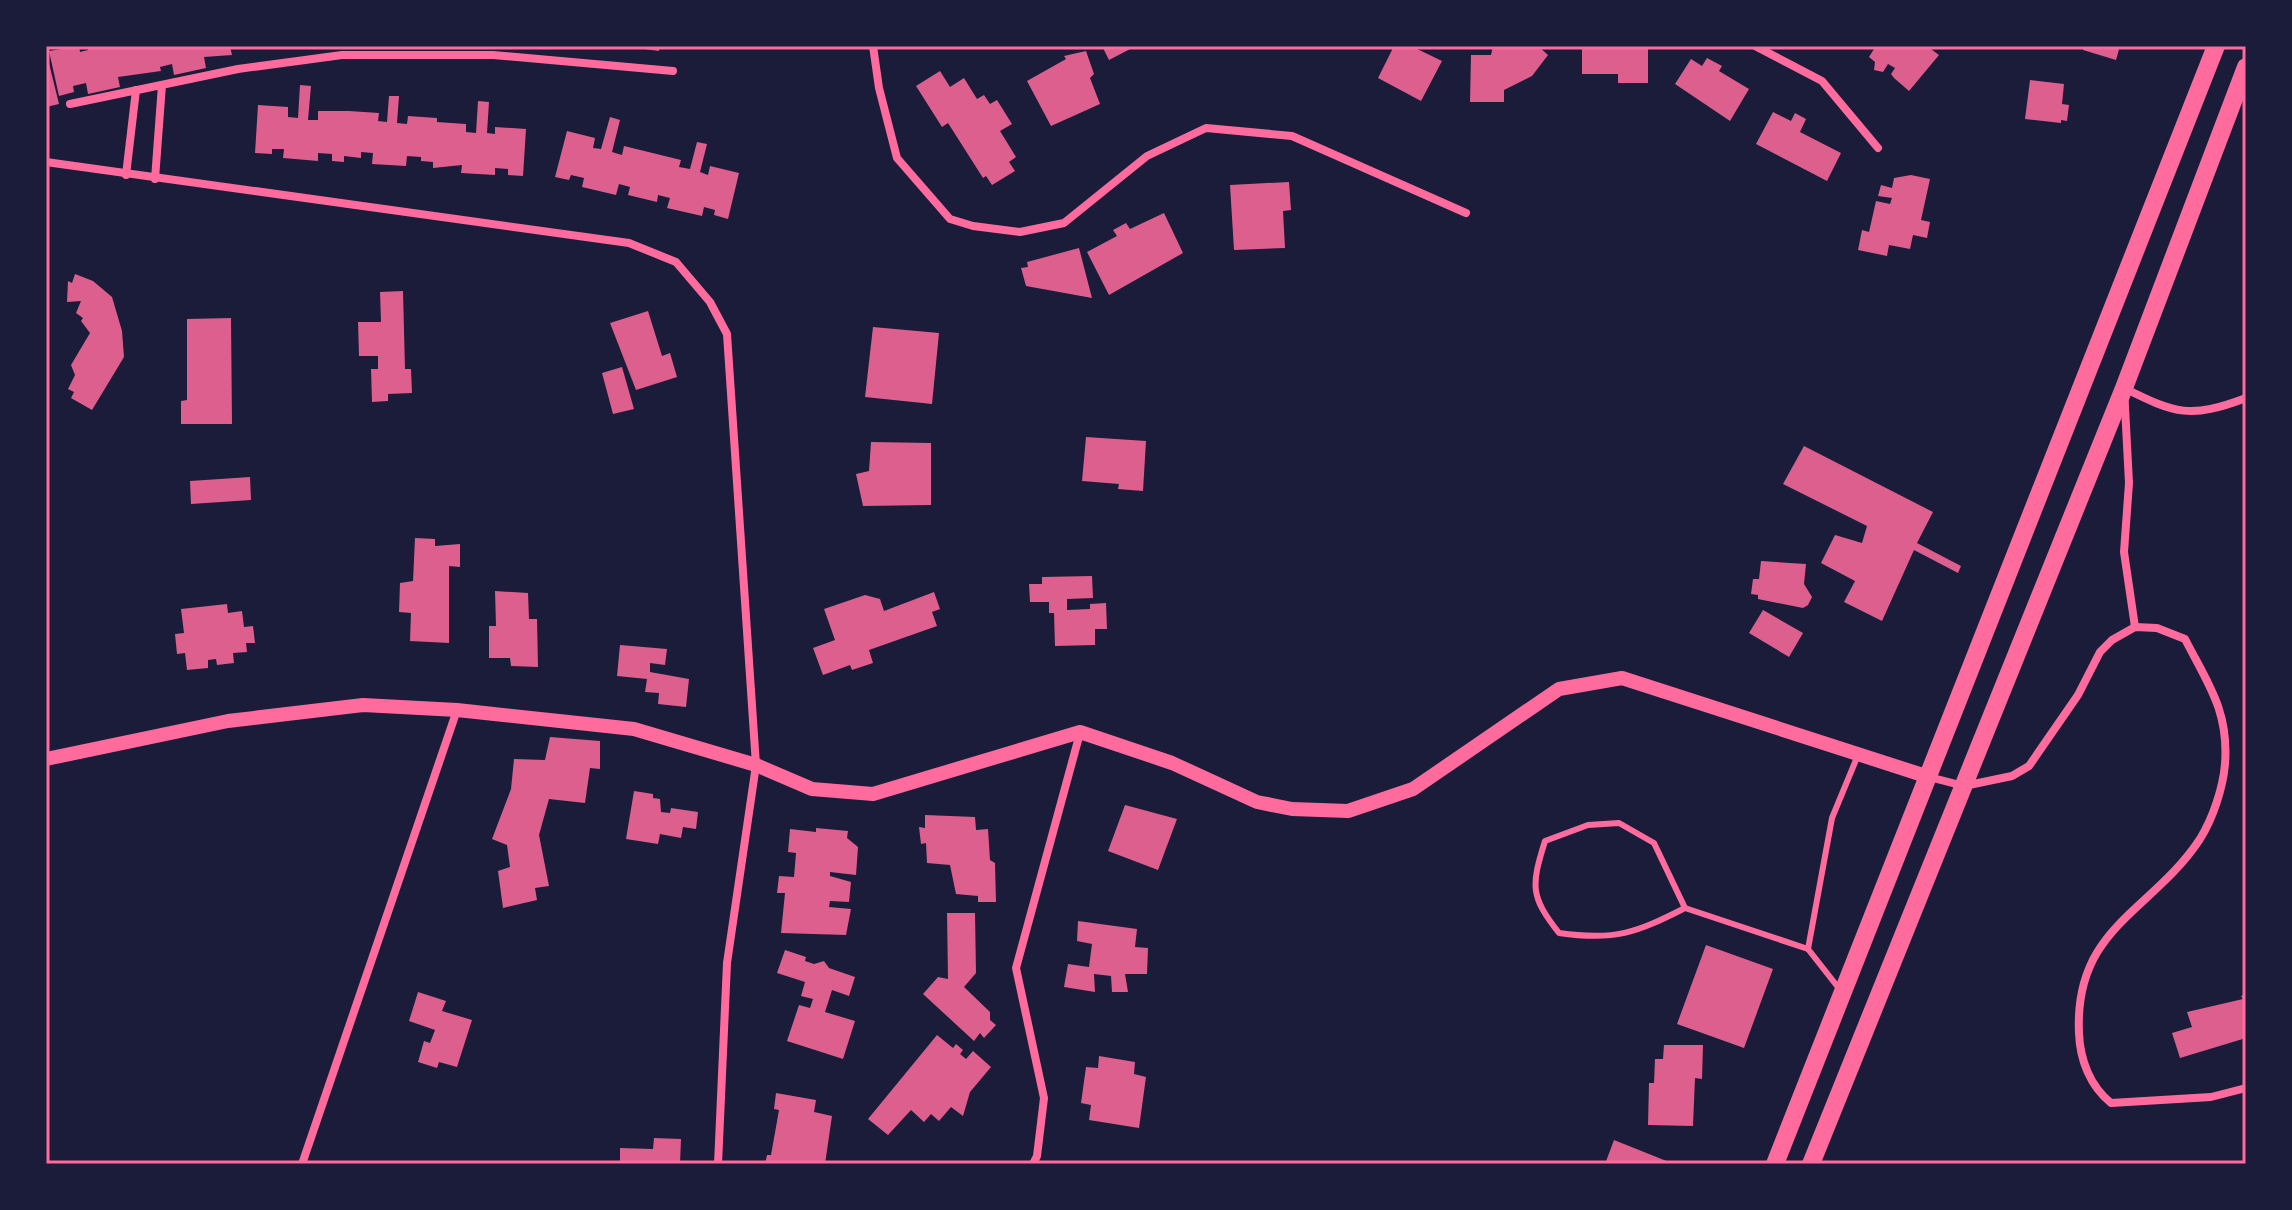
<svg xmlns="http://www.w3.org/2000/svg" width="2292" height="1210" viewBox="0 0 2292 1210" font-family="Commissioner,sans-serif">
	<rect width="100%" height="100%" fill="#1b1b3a"/>
	<g fill="#dd5f8e">
		<path d="M79,46L80,52L88,50V46H230L232,55L204,57L206,68L174,75L172,64L160,67L161,71L118,77L120,87L88,94L86,83L73,86L74,92L59,96L49,51Z"/>
		<path d="M623,46H659V51Z"/>
		<path d="M1102,46H1136L1109,60Z"/>
		<path d="M1394,46H1411L1442,61L1421,101L1378,78Z"/>
		<path d="M1493,46H1538L1548,55L1532,76L1504,90V102H1470L1471,55H1491Z"/>
		<path d="M1582,46H1648V83H1618V74H1582Z"/>
		<path d="M1871,46H1927L1939,55L1909,91L1894,78L1891,74L1895,68L1888,64L1883,72L1874,70L1875,62L1869,57L1874,49Z"/>
		<path d="M2084,46H2120L2116,60L2083,50Z"/>
		<path d="M46,51L59,104L46,107Z"/>
		<path d="M1086,51L1094,74L1090,78L1100,104L1051,126L1027,81L1066,59L1064,56Z"/>
		<path d="M1707,58L1722,66L1719,71L1749,89L1730,121L1675,84L1691,59L1702,66Z"/>
		<path d="M940,71L950,87L964,78L977,99L984,95L990,104L997,100L1012,124L1000,131L1016,157L1009,162L1015,171L992,185L986,176L983,178L948,123L942,127L916,86Z"/>
		<path d="M2030,80L2064,84L2062,104L2069,105L2067,121L2061,120V123L2025,119Z"/>
		<path d="M300,85L311,86L308,120H318V111H349L379,113L378,121L387,122L389,96H399L397,123L407,124L408,116L437,118V122L466,124V132L476,133L478,101L489,102L487,133L495,134V127L526,129L523,176L508,175V169L495,168V175L461,173L462,165L433,168V162L421,161V157L407,156L406,166L372,164L373,153L361,152V158L344,156V162L332,161V154L318,153V161L283,158L284,149H272V154L255,153L258,105L288,107V117L298,118Z"/>
		<path d="M1773,112L1791,121L1795,113L1806,119L1800,132L1841,153L1827,181L1756,144Z"/>
		<path d="M610,117L620,120L612,152L622,155L624,146L681,160L679,167L690,169L697,142L707,144L700,172L708,175L710,166L739,173L728,219L714,215L715,210L704,207L702,216L667,208L670,198L658,195L657,202L628,195L630,187L619,184L616,195L582,187L584,178L571,175L569,180L555,177L567,131L595,138L593,148L601,149Z"/>
		<path d="M1911,175L1930,179L1921,220L1930,222L1927,238L1913,235L1910,249L1889,245L1887,256L1858,250L1862,230L1869,232L1876,201L1890,204L1892,198L1878,196L1881,185L1892,188L1894,178Z"/>
		<path d="M1289,182L1291,210L1283,211L1285,248L1234,250L1230,185Z"/>
		<path d="M1164,213L1183,253L1109,295L1087,252L1117,236L1113,230L1126,223L1130,229Z"/>
		<path d="M1079,248L1092,298L1026,286L1021,268L1028,267L1027,262Z"/>
		<path d="M75,274L93,281L112,297L122,331L124,357L92,410L71,398L74,392L68,389L75,375L71,365L90,333L81,321L83,318L76,313L81,301L67,302L68,281L72,283Z"/>
		<path d="M403,291L405,369H411L412,393L388,394V401L372,402L371,369H378V356H359L358,322H381L380,292Z"/>
		<path d="M648,311L662,356L670,353L677,377L636,390L610,323Z"/>
		<path d="M231,318L232,424H181V401L187,400V319Z"/>
		<path d="M873,327L939,333L932,404L865,397Z"/>
		<path d="M622,367L634,409L613,414L602,373Z"/>
		<path d="M1086,437L1146,441L1143,491L1118,489L1119,484L1082,481Z"/>
		<path d="M871,442L931,443V505L863,506L856,474L869,471Z"/>
		<path d="M1804,446L1933,512L1917,543L1961,566L1958,573L1914,550L1882,621L1844,602L1855,581L1821,563L1835,535L1862,543L1867,526L1783,484Z"/>
		<path d="M250,477L251,500L191,504L190,481Z"/>
		<path d="M415,538L435,539V546L460,544V567L449,566V643L410,641L411,613L399,612L400,583L413,581Z"/>
		<path d="M1761,561L1806,564L1804,584L1812,597L1808,605L1803,608L1758,599V595L1751,594L1753,579H1759Z"/>
		<path d="M1092,576L1093,598L1067,599V610L1090,609V604L1106,603L1107,629H1095V645L1055,646L1054,613H1049V602H1030L1029,584H1042V577Z"/>
		<path d="M495,591L528,593L529,619H537L538,667L511,666L510,658H489V626H496Z"/>
		<path d="M934,592L940,609L932,612L937,626L869,650L873,663L852,670L850,665L823,675L813,648L835,640L824,609L865,595L880,599L884,611Z"/>
		<path d="M227,604L228,613L242,611L244,627L253,626L255,643H246L247,652L233,653L234,663L217,665L216,659L208,660V668L187,670L185,653L177,654L175,634L184,633L181,609Z"/>
		<path d="M1763,610L1803,633L1789,657L1749,633Z"/>
		<path d="M620,645L667,649L665,665L650,663V672L689,679L686,707L658,704L659,693L645,692L647,679L617,676Z"/>
		<path d="M550,737L600,741V769L590,768L585,803L549,799L539,835L549,886L535,888L537,900L503,908L498,871L510,867L507,845L492,839L511,789L514,759L545,760Z"/>
		<path d="M634,791L653,794V798L660,799L661,812L670,813L671,808L698,812L696,829L683,827L681,838L660,834L658,844L626,839Z"/>
		<path d="M1125,805L1177,819L1158,870L1108,851Z"/>
		<path d="M925,815L975,817L976,830L988,829L990,860L995,863L996,902H978V896L956,894L950,865L927,863L926,843L921,844L919,827L925,828Z"/>
		<path d="M816,828L848,831L847,838L858,847L856,875L830,872V876L851,882L849,902L830,901L829,907L851,909L846,935L781,933L785,893H777L779,876L794,877L796,853L788,852L790,829L816,832Z"/>
		<path d="M947,913H975L976,973L964,987L990,1012V1020L996,1025L984,1038L980,1033L974,1041L923,994L938,977L948,979Z"/>
		<path d="M1078,921L1137,929L1135,947L1148,948L1147,974H1125L1128,992H1112L1111,976L1094,974L1095,992L1064,987L1068,964L1089,967L1092,944L1077,941Z"/>
		<path d="M1706,945L1773,969L1744,1048L1677,1024Z"/>
		<path d="M785,950L806,957L805,961L814,964L824,961L829,968L855,977L849,996L832,990L825,1012L855,1021L843,1059L787,1041L799,1005L810,1008L813,999L801,996L805,982L777,973Z"/>
		<path d="M418,992L446,1001L442,1011L472,1020L457,1067L439,1062L437,1068L418,1062L424,1041L430,1043L435,1030L409,1021Z"/>
		<path d="M2246,994V1038L2180,1058L2172,1033L2192,1027L2187,1012L2243,999L2241,996Z"/>
		<path d="M937,1035L953,1048L956,1044L963,1050L960,1054L966,1059L973,1051L991,1067L970,1092L963,1116L951,1107L939,1121L931,1114L924,1122L911,1110L888,1135L868,1119Z"/>
		<path d="M1664,1045H1703L1702,1079L1695,1078L1693,1126L1648,1125L1649,1083H1654L1655,1059H1663Z"/>
		<path d="M1099,1056L1135,1062L1134,1074L1146,1077L1139,1128L1089,1120L1091,1105L1081,1103L1086,1067L1098,1068Z"/>
		<path d="M776,1093L816,1100L814,1112L832,1116L825,1164H765L767,1155H771L779,1110L774,1109Z"/>
		<path d="M654,1138L681,1139L680,1164H620V1148L653,1149Z"/>
		<path d="M1614,1140L1674,1164H1605Z"/>
	</g>
	<g fill="none" stroke-linecap="round" stroke-linejoin="round">
		<g stroke="#ff6b9d" stroke-width="6">
			<path d="M1685,908C1636,933 1615,941 1559,933C1530,896 1531,886 1545,841L1588,825L1619,823L1654,843L1685,908L1808,949"/>
			<path d="M1841,991L1808,949L1832,818L1858,755"/>
		</g>
		<g stroke="#ff6b9d" stroke-width="8">
			<path d="M873,46L879,88L897,158L950,219L973,226L1020,232L1064,223L1147,156L1206,128L1292,136L1466,213"/>
			<path d="M1755,46L1822,81L1878,148"/>
			<path d="M70,104L238,69L342,55H493L673,71"/>
			<path d="M46,162L629,243L676,262L710,302L727,334L756,765L727,963L718,1164"/>
			<path d="M126,175L136,90"/>
			<path d="M155,179L162,85"/>
			<path d="M2135,627L2124,552L2129,483L2124,388C2176,414 2190,419 2246,398"/>
			<path d="M1929,777L1964,786L2012,776L2029,766L2078,695L2100,652L2112,640L2135,627L2157,628L2185,639C2208,684 2229,711 2225,764C2223,788 2213,818 2200,839C2152,912 2074,927 2079,1033C2080,1060 2090,1086 2111,1103L2211,1097L2246,1088"/>
			<path d="M302,1164L457,710"/>
			<path d="M1033,1164L1037,1156L1044,1098L1016,968L1080,733"/>
		</g>
		<path stroke="#ff6b9d" stroke-width="14" d="M46,759L228,721L363,705L457,710L634,729L756,765L812,789L873,794L1080,732L1172,763L1257,802L1292,809L1348,811L1413,789L1559,689L1622,678L1929,777"/>
		<g stroke="#ff6b9d" stroke-width="18">
			<path d="M1775,1164L2216,46"/>
			<path d="M1811,1164L2124,388L2246,67"/>
		</g>
	</g>
	<rect width="2292" height="1210" fill="none" stroke="#1b1b3a" stroke-width="96"/>
	<rect x="48" y="48" width="2196" height="1114" fill="none" stroke="#ff6b9d" stroke-width="3"/>
</svg>
